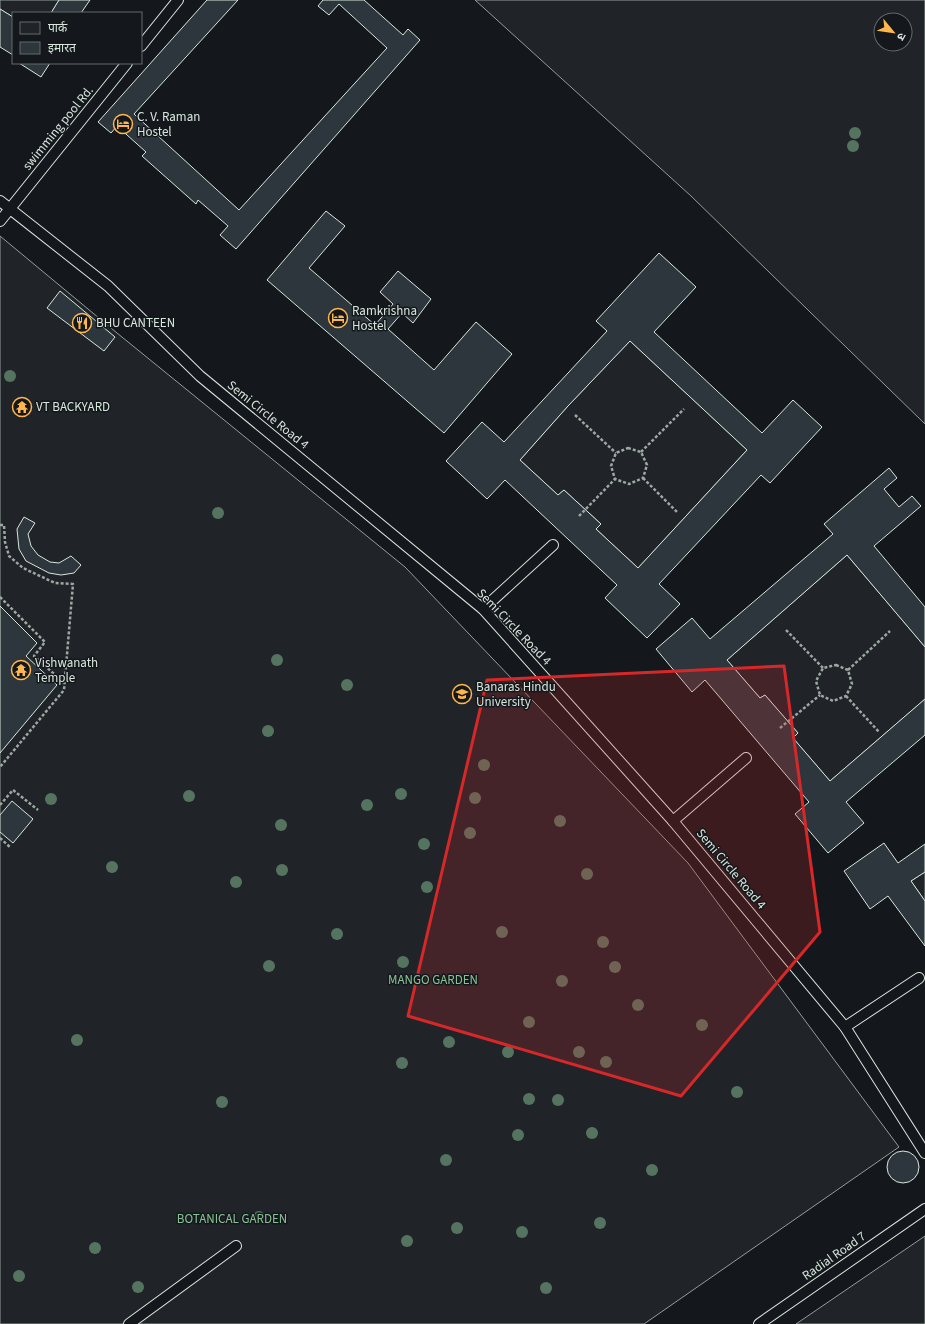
<svg xmlns="http://www.w3.org/2000/svg" width="925" height="1324" viewBox="0 0 925 1324" font-family="'Source Sans 3','Noto Sans Devanagari',sans-serif">
	<rect width="100%" height="100%" fill="#14181c"/>
	<g fill="#202428" stroke="#939e99" fill-rule="evenodd">
		<path d="M0,0H59L51,13H13V17L0,9Z"/>
		<path d="M475,0H925V424L691,196ZM881,20H905V44H881Z"/>
		<path d="M0,236L117,333L405,567L688,863L899,1147L644,1324H0Z"/>
		<path d="M630,341L747,450L638,568L596,529L600,523L564,490L558,495L520,460L568,406Z"/>
		<path d="M847,555L925,647V699L830,781L793,738L798,733L765,695L760,698L727,660Z"/>
		<path d="M925,872V901L911,881Z"/>
		<path d="M925,1236V1324H796Z"/>
	</g>
	<g fill="#2c363c" stroke="#d8e6dc" fill-rule="evenodd">
		<path d="M59,0H90L81,13H51Z"/>
		<path d="M207,0H238L134,114L239,210L387,48L339,4L329,15L318,6L323,0H364L403,35L408,29L420,40L236,249L220,235L228,226L198,200L196,204L142,156L146,152L117,126L111,133L98,122Z"/>
		<path d="M0,9L13,17V55L0,47Z"/>
		<path d="M19,63H50L41,77Z"/>
		<path d="M326,211L345,226L309,268L375,325L393,304L380,292L398,271L431,299L413,323L402,313L388,329L434,370L476,322L512,354L444,433L267,280Z"/>
		<path d="M659,253L696,287L654,332L762,433L793,400L822,427L770,483L761,475L659,584L680,604L647,638L605,598L617,585L505,480L487,499L446,461L482,422L504,442L607,331L596,321ZM630,341L747,450L638,568L596,529L601,524L564,490L558,495L520,460L568,406Z"/>
		<path d="M60,291L115,337L104,351L47,308Z"/>
		<path d="M889,468L897,478L884,489L899,507L912,496L921,506L874,546L925,607V647L847,555L727,660L760,698L765,695L798,733L793,738L830,781L925,699V735L846,802L864,823L828,853L795,814L809,802L705,680L692,692L656,649L692,618L710,639L833,534L824,524Z"/>
		<path d="M24,517L35,523L28,534L31,546L38,555L50,562L59,563L71,556L81,565L74,573L61,575L49,573L26,561L19,549L17,529Z"/>
		<path d="M0,606L37,643L26,656L57,685L0,753Z"/>
		<path d="M12,801L33,819L13,843L0,832V815Z"/>
		<path d="M884,843L898,863L925,844V872L911,881L925,901V946L888,896L870,909L844,871Z"/>
		<circle cx="903" cy="1167" r="16"/>
	</g>
	<g fill="none" stroke-linecap="round" stroke-linejoin="round">
		<g stroke="#d8e6dc" stroke-width="12">
			<g id="service">
				<path d="M141,46L178,0"/>
				<path d="M0,201L108,286L200,376L483,609L673,821L845,1027L925,1153"/>
				<path d="M0,221L127,63"/>
				<path d="M483,609L553,545"/>
				<path d="M673,821L746,758"/>
				<path d="M845,1027L919,978"/>
				<path d="M129,1324L236,1246"/>
				<path d="M759,1324L925,1209"/>
			</g>
		</g>
		<g stroke="#9da8a2" stroke-width="2.5" stroke-dasharray="3 2" stroke-linecap="butt">
			<path d="M575,415L616,453"/>
			<path d="M628,448L641,452L647,465L643,478L629,484L615,479L611,466L616,453Z"/>
			<path d="M641,452L684,409"/>
			<path d="M643,478L677,512"/>
			<path d="M579,516L615,479"/>
			<path d="M0,525H4L5,542L9,556L23,568L55,583L73,584L64,690L0,767"/>
			<path d="M0,597L45,642L34,656L64,683"/>
			<path d="M786,630L823,668"/>
			<path d="M836,665L848,670L852,684L846,696L833,701L820,695L816,681L823,668Z"/>
			<path d="M848,670L890,631"/>
			<path d="M846,696L879,732"/>
			<path d="M780,728L820,695"/>
			<path d="M0,805L13,790L38,810"/>
			<path d="M0,838L11,848"/>
		</g>
		<use href="#service" stroke="#14181c" stroke-width="10"/>
	</g>
	<g fill="#55745f">
		<circle cx="855" cy="133" r="6"/>
		<circle cx="853" cy="146" r="6"/>
		<circle cx="10" cy="376" r="6"/>
		<circle cx="218" cy="513" r="6"/>
		<circle cx="277" cy="660" r="6"/>
		<circle cx="347" cy="685" r="6"/>
		<circle cx="268" cy="731" r="6"/>
		<circle cx="484" cy="765" r="6"/>
		<circle cx="401" cy="794" r="6"/>
		<circle cx="189" cy="796" r="6"/>
		<circle cx="475" cy="798" r="6"/>
		<circle cx="51" cy="799" r="6"/>
		<circle cx="367" cy="805" r="6"/>
		<circle cx="560" cy="821" r="6"/>
		<circle cx="281" cy="825" r="6"/>
		<circle cx="470" cy="833" r="6"/>
		<circle cx="424" cy="844" r="6"/>
		<circle cx="112" cy="867" r="6"/>
		<circle cx="282" cy="870" r="6"/>
		<circle cx="587" cy="874" r="6"/>
		<circle cx="236" cy="882" r="6"/>
		<circle cx="427" cy="887" r="6"/>
		<circle cx="502" cy="932" r="6"/>
		<circle cx="337" cy="934" r="6"/>
		<circle cx="603" cy="942" r="6"/>
		<circle cx="403" cy="962" r="6"/>
		<circle cx="269" cy="966" r="6"/>
		<circle cx="615" cy="967" r="6"/>
		<circle cx="562" cy="981" r="6"/>
		<circle cx="638" cy="1005" r="6"/>
		<circle cx="529" cy="1022" r="6"/>
		<circle cx="702" cy="1025" r="6"/>
		<circle cx="77" cy="1040" r="6"/>
		<circle cx="449" cy="1042" r="6"/>
		<circle cx="508" cy="1052" r="6"/>
		<circle cx="579" cy="1052" r="6"/>
		<circle cx="606" cy="1062" r="6"/>
		<circle cx="402" cy="1063" r="6"/>
		<circle cx="737" cy="1092" r="6"/>
		<circle cx="529" cy="1099" r="6"/>
		<circle cx="558" cy="1100" r="6"/>
		<circle cx="222" cy="1102" r="6"/>
		<circle cx="592" cy="1133" r="6"/>
		<circle cx="518" cy="1135" r="6"/>
		<circle cx="446" cy="1160" r="6"/>
		<circle cx="652" cy="1170" r="6"/>
		<circle cx="259" cy="1217" r="6"/>
		<circle cx="600" cy="1223" r="6"/>
		<circle cx="457" cy="1228" r="6"/>
		<circle cx="522" cy="1232" r="6"/>
		<circle cx="407" cy="1241" r="6"/>
		<circle cx="95" cy="1248" r="6"/>
		<circle cx="19" cy="1276" r="6"/>
		<circle cx="138" cy="1287" r="6"/>
		<circle cx="546" cy="1288" r="6"/>
	</g>
	<path fill="#d62828" fill-opacity="0.2" stroke="#d62828" stroke-width="3" stroke-linejoin="round" d="M784,666L820,932L681,1096L408,1016L487,680Z"/>
	<defs>
		<g id="hotel-ring" transform="scale(1)"><circle r="9.5" fill="#14181c" stroke="#ffb74d" stroke-width="1.5"/><path d="M-6-4.5h1.5V1H6V5H4.5V3h-9V5H-6ZM-4 0a1.8 1.8 0 1 1 3.6 0ZM.5 0V-2.5h3Q6-2.5 6 0Z" fill="#ffb74d"/></g>
		<g id="restaurant-ring" transform="scale(1)"><circle r="9.5" fill="#14181c" stroke="#ffb74d" stroke-width="1.5"/><path d="M-5-6h1v4h1v-4h1v4h1v-4h1v5L-1.5 .5V6h-2V.5L-5-1ZM5-6V6H3V1.5H1.5Q1.5-4 5-6Z" fill="#ffb74d"/></g>
		<g id="temple-ring" transform="scale(1)"><circle r="9.5" fill="#14181c" stroke="#ffb74d" stroke-width="1.5"/><path d="M0-6L5-2H3V0L6.5 2.5H4V6H1.5V3h-3V6H-4V2.5H-6.5L-3 0V-2H-5Z" fill="#ffb74d"/></g>
		<g id="university-ring" transform="scale(1)"><circle r="9.5" fill="#14181c" stroke="#ffb74d" stroke-width="1.5"/><path d="M0-5L7-2L0 1L-7-2ZM-4 1L0 2.5L4 1V4Q0 6-4 4Z" fill="#ffb74d"/></g>
	</defs>
	<g fill-rule="evenodd">
		<use href="#hotel-ring" x="123" y="124"/>
		<use href="#hotel-ring" x="338" y="318"/>
		<use href="#restaurant-ring" x="82" y="323"/>
		<use href="#temple-ring" x="22" y="407"/>
		<use href="#temple-ring" x="21" y="670"/>
		<use href="#university-ring" x="462" y="694"/>
	</g>
	<g text-anchor="middle" dominant-baseline="central" stroke-width="3" stroke-linejoin="round" paint-order="stroke">
		<g font-size="13" fill="#d8e6dc" stroke="#14181c" text-anchor="start">
			<text x="137" y="117">C. V. Raman<tspan x="137" dy="15">Hostel</tspan></text>
			<text x="352" y="311">Ramkrishna<tspan x="352" dy="15">Hostel</tspan></text>
			<text x="96" y="323">BHU CANTEEN</text>
			<text x="36" y="407">VT BACKYARD</text>
			<text x="35" y="663">Vishwanath<tspan x="35" dy="15">Temple</tspan></text>
			<text x="476" y="687">Banaras Hindu<tspan x="476" dy="15">University</tspan></text>
		</g>
		<g font-size="13" fill="#d8e6dc" stroke="#14181c">
			<text transform="translate(58 128) rotate(-51)">swimming pool Rd.</text>
			<text transform="translate(268 415) rotate(39)">Semi Circle Road 4</text>
			<text transform="translate(514 627) rotate(46)">Semi Circle Road 4</text>
			<text transform="translate(731 869) rotate(50)">Semi Circle Road 4</text>
			<text transform="translate(834 1256) rotate(-35)">Radial Road 7</text>
		</g>
		<g font-size="13" fill="#8ac095" stroke="#14181c">
			<text x="433" y="980">MANGO GARDEN</text>
			<text x="232" y="1219">BOTANICAL GARDEN</text>
		</g>
	</g>
	<rect x="12" y="12" width="130" height="52" fill="#14181c" stroke="#626a69"/>
	<rect x="20" y="22" width="20" height="12" fill="#202428" stroke="#626a69"/>
	<text x="48" y="32" font-size="12" fill="#d8e6dc">पार्क</text>
	<rect x="20" y="42" width="20" height="12" fill="#2c363c" stroke="#626a69"/>
	<text x="48" y="52" font-size="12" fill="#d8e6dc">इमारत</text>
	<g transform="translate(893 32) rotate(119)"><circle r="19" fill="#14181c" stroke="#626a69"/>
	<path d="M0-3L7 15L0 10L-7 15Z" fill="#ffb74d"/>
	<text y="-6" font-size="11" font-weight="bold" text-anchor="middle" fill="#d8e6dc">उ</text>
	</g>
</svg>
